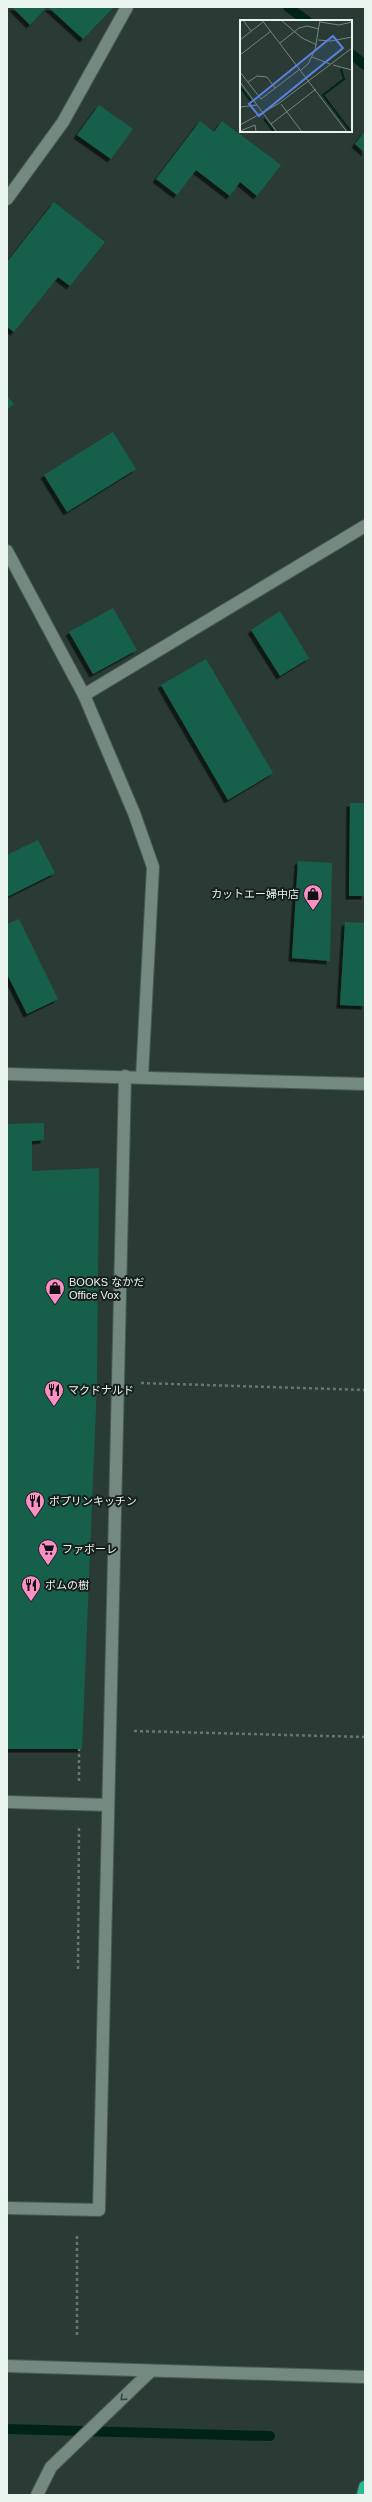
<svg xmlns="http://www.w3.org/2000/svg" width="372" height="2502" viewBox="0 0 372 2502" font-family="Helvetica,'Noto Sans JP',sans-serif">
	<defs>
		<filter id="shadow"><feDropShadow dx="-3.5" dy="3.5" stdDeviation="0" flood-color="#0009"/></filter>
	</defs>
	<rect width="100%" height="100%" fill="#293b34"/>
	<g fill="none" stroke-linecap="round" stroke-linejoin="round">
		<g stroke="#002318" stroke-width="10">
			<path d="M288,7L307,21"/>
			<path d="M351,54L365,65"/>
			<path d="M7,2429L270,2436"/>
		</g>
	</g>
	<g fill="#16614b" filter="url(#shadow)">
		<path d="M12,7H47L30,25Z"/>
		<path d="M48,7H114L83,39Z"/>
		<path d="M99,105L133,129L111,159L77,135Z"/>
		<path d="M200,121L214,132L222,121L281,165L257,196L240,182L230,196L196,170L177,195L156,179Z"/>
		<path d="M365,131V153L355,144Z"/>
		<path d="M54,202L105,242L70,286L58,277L14,332L7,327V262Z"/>
		<path d="M7,396L14,404L7,410Z"/>
		<path d="M113,432L136,469L67,512L44,475Z"/>
		<path d="M113,608L137,650L93,674L69,632Z"/>
		<path d="M280,611L309,658L280,676L251,630Z"/>
		<path d="M206,659L273,773L228,800L161,685Z"/>
		<path d="M350,803H365V896H349Z"/>
		<path d="M38,840L55,873L7,897V855Z"/>
		<path d="M298,861L332,863L330,961L292,958Z"/>
		<path d="M19,919L58,999L27,1014L7,974V924Z"/>
		<path d="M345,922L365,923V1006L340,1005Z"/>
		<path d="M44,1123V1140L32,1141V1171L99,1168L97,1382L82,1749H7V1124Z"/>
	</g>
	<g fill="none" stroke-linecap="round" stroke-linejoin="round">
		<g stroke="#495953" stroke-width="14">
			<g id="lane">
				<path d="M7,1802L108,1805"/>
				<path d="M37,2495L51,2467L151,2371"/>
			</g>
		</g>
		<g stroke="#495953" stroke-width="14">
			<g id="street">
				<path d="M7,199L63,122L127,7"/>
				<path d="M84,695L365,526"/>
				<path d="M7,2208L99,2210L125,1076"/>
			</g>
		</g>
		<g stroke="#495953" stroke-width="14">
			<g id="secondary">
				<path d="M7,551L84,695L134,813L153,867L142,1077"/>
				<path d="M7,1074L365,1084"/>
				<path d="M7,2366L365,2377"/>
			</g>
		</g>
		<g stroke="#495953" stroke-width="14">
			<path id="highway" d="M363,2495L365,2487"/>
		</g>
		<g stroke="#677770" stroke-width="2.5" stroke-dasharray="3 3" stroke-linecap="butt">
			<path d="M141,1383L365,1390"/>
			<path d="M134,1731L365,1737"/>
			<path d="M79,1781V1749"/>
			<path d="M78,1969L79,1828"/>
			<path d="M77,2335V2234"/>
		</g>
		<use href="#lane" stroke="#748980" stroke-width="12"/>
		<use href="#street" stroke="#748980" stroke-width="12"/>
		<use href="#secondary" stroke="#748980" stroke-width="12"/>
		<use href="#highway" stroke="#26bb92" stroke-width="12"/>
	</g>
	<defs><path id="oneway-chevron" d="M-2-3.5L2.5 0L-2 3.5" fill="none" stroke-width="1.6" stroke-linecap="round" stroke-linejoin="round"/></defs>
	<use stroke="#384540" href="#oneway-chevron" transform="translate(123 2398) rotate(136)"/>
	<defs>
		<g id="shop-pin" transform="scale(1)"><path d="M0 17L-7.5 6A9.5 9.5 0 1 1 7.5 6Z" fill="#fa8fc6" stroke="#18201d"/><path d="M-5-2.5h2.3a2.7 3.5 0 0 1 5.4 0H5L5.5 6h-11ZM-1.5-2.5h3a1.5 2.3 0 0 0-3 0Z" fill="#111"/></g>
		<g id="restaurant-pin" transform="scale(1)"><path d="M0 17L-7.5 6A9.5 9.5 0 1 1 7.5 6Z" fill="#fa8fc6" stroke="#18201d"/><path d="M-5-6h1v4h1v-4h1v4h1v-4h1v5L-1.5 .5V6h-2V.5L-5-1ZM5-6V6H3V1.5H1.5Q1.5-4 5-6Z" fill="#111"/></g>
		<g id="supermarket-pin" transform="scale(1)"><path d="M0 17L-7.5 6A9.5 9.5 0 1 1 7.5 6Z" fill="#fa8fc6" stroke="#18201d"/><path d="M-6-5.5h2.5l.6 2H6L4.5 2H-2.5L-4.4-4H-6ZM-1.5 3.2a1.3 1.3 0 1 0 .1 0ZM3 3.2a1.3 1.3 0 1 0 .1 0Z" fill="#111"/></g>
	</defs>
	<g fill-rule="evenodd">
		<use href="#shop-pin" x="313" y="894"/>
		<use href="#shop-pin" x="55" y="1288"/>
		<use href="#restaurant-pin" x="54" y="1390"/>
		<use href="#restaurant-pin" x="35" y="1501"/>
		<use href="#supermarket-pin" x="48" y="1549"/>
		<use href="#restaurant-pin" x="31" y="1585"/>
	</g>
	<g text-anchor="middle" dominant-baseline="central" stroke-width="4" stroke-linejoin="round" paint-order="stroke">
		<g font-size="11" fill="#e9f4ef" stroke="#18201d" text-anchor="start">
			<text x="299" y="894" text-anchor="end">カットエー婦中店</text>
			<text x="69" y="1282">BOOKS なかだ<tspan x="69" dy="13">Office Vox</tspan></text>
			<text x="68" y="1390">マクドナルド</text>
			<text x="49" y="1501">ポプリンキッチン</text>
			<text x="62" y="1549">ファボーレ</text>
			<text x="45" y="1585">ポムの樹</text>
		</g>
	</g>
	<g transform="translate(240 20)">
		<rect width="112" height="112" fill="#293b34"/>
		<path fill="none" stroke="#002318" stroke-width="2" d="M101,49L104,59L83,75L111,112M0,67L13,84M24,99L34,112"/>
		<path fill="none" stroke="#76857f" stroke-width="1" d="M22,0L107,112M41,0L62,18L77,25M0,2L3,0L11,11M80,2L99,5L112,2M0,20L23,2M78,20L91,21L112,17M40,23L59,8L67,6L79,9M0,35L31,11M72,37L90,44M93,45L112,50M61,50L68,44L75,30L80,0M0,52L21,79L60,49M0,62L37,112M8,62L17,56L27,57L35,68M41,84L62,112M0,87L17,85M31,104L76,69M0,105L38,84L112,28M0,111L15,105L16,112"/>
		<path fill="#5a80df" fill-opacity="0.15" stroke="#5a80df" stroke-width="2" d="M93,16L103,28L19,96L9,84Z"/>
		<rect width="112" height="112" fill="none" stroke="#e9f4ef" stroke-width="2"/>
	</g>
	<rect width="372" height="2502" fill="none" stroke="#e9f4ef" stroke-width="16"/>
</svg>
